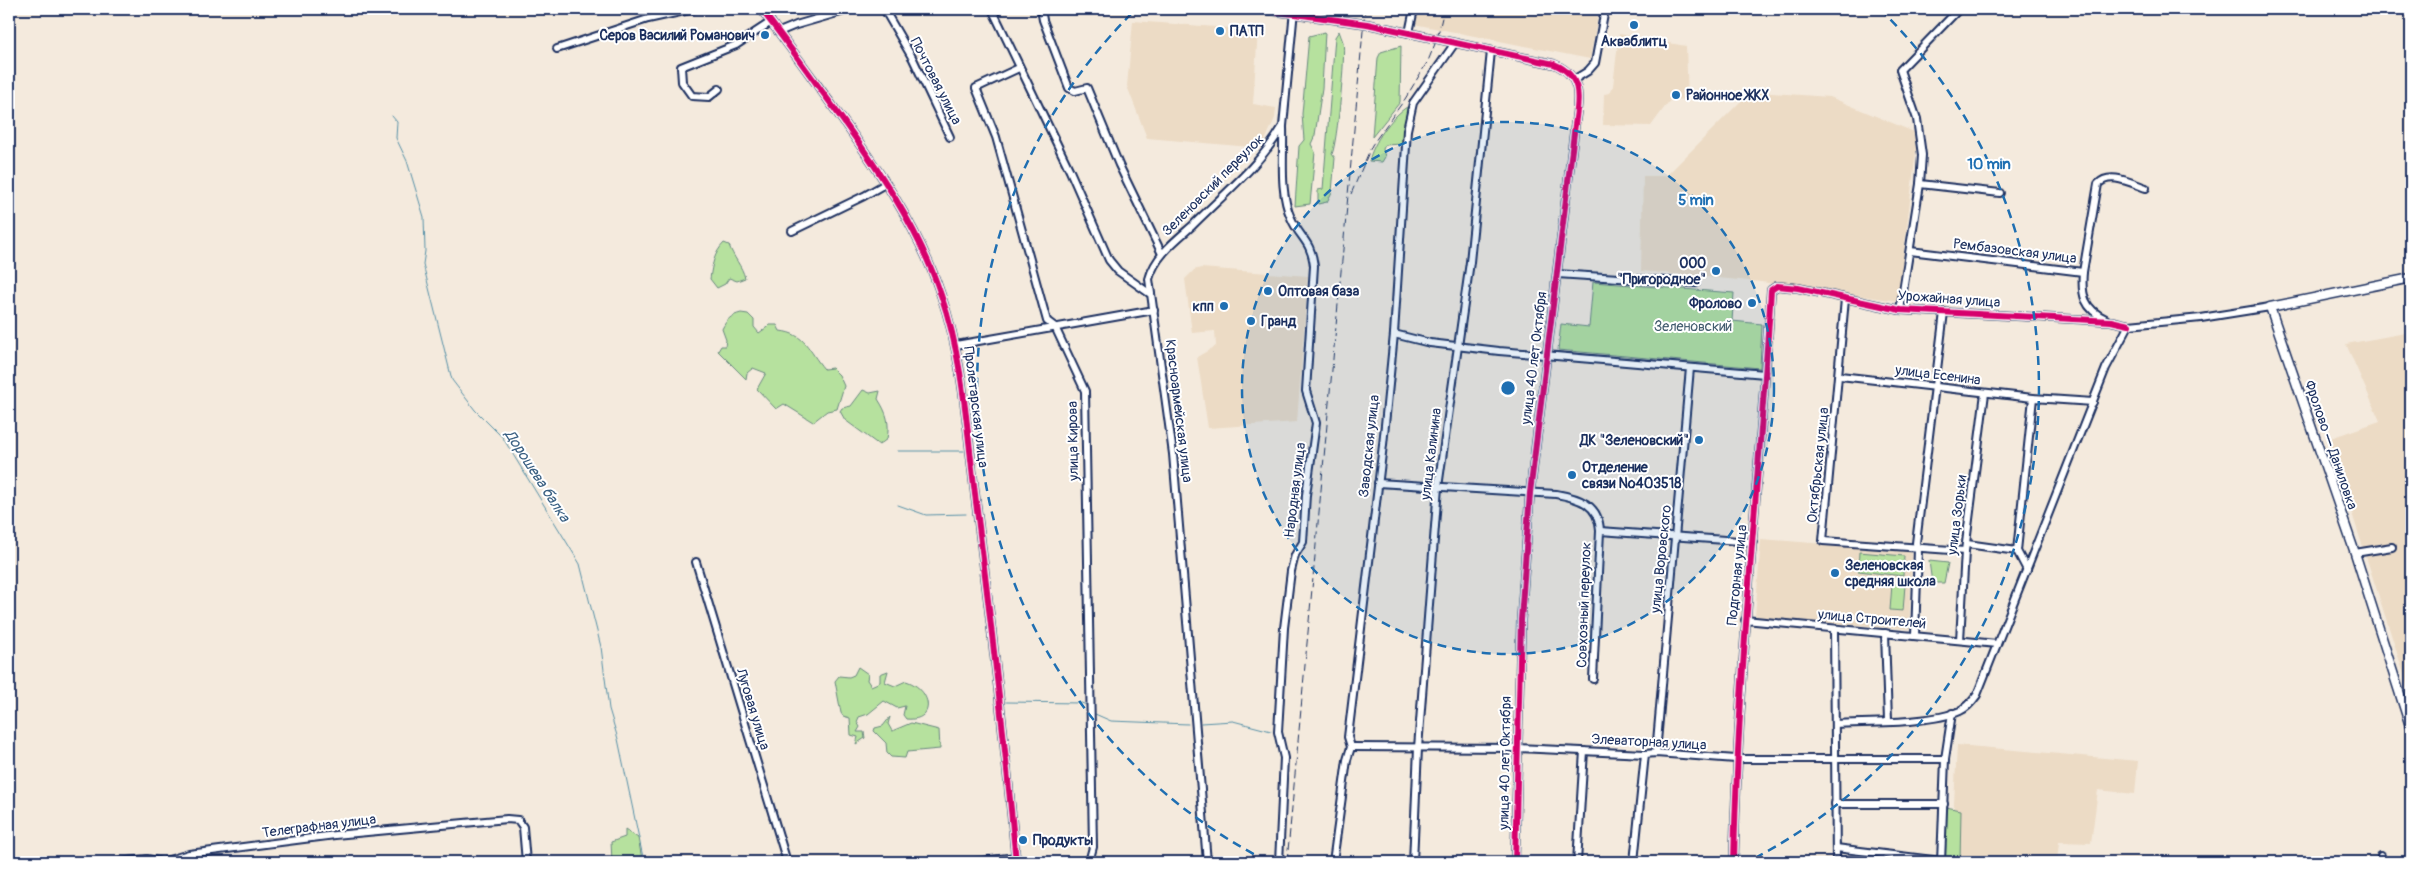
<svg xmlns="http://www.w3.org/2000/svg" width="2420" height="871" viewBox="0 0 2420 871" font-family="Pangolin,sans-serif">
	<rect width="100%" height="100%" fill="#f4eadd"/>
	<filter id="ink" filterUnits="userSpaceOnUse"><feTurbulence type="fractalNoise" baseFrequency=".02" numOctaves="2"/><feDisplacementMap in="SourceGraphic" scale="10" xChannelSelector="R" yChannelSelector="G"/><feConvolveMatrix kernelMatrix="1 2 1 2 8 2 1 2 1" color-interpolation-filters="sRGB"/></filter>
	<g filter="url(#ink)">
		<g fill="#ecdbc5">
			<path d="M1417,9H1599L1590,59L1414,24Z"/>
			<path d="M1133,21L1258,30L1253,104L1276,108L1275,118L1262,148L1147,138L1127,86Z"/>
			<path d="M1619,34L1686,46L1688,99L1670,100L1651,126L1603,125L1604,94L1610,93L1613,86Z"/>
			<path d="M1757,92L1830,97L1914,132L1916,151L1898,301L1761,282L1641,271L1643,176H1666L1748,94Z"/>
			<path d="M1201,268L1308,276L1297,422L1208,428L1197,357L1216,346L1215,331L1192,333L1185,279L1194,270Z"/>
			<path d="M2411,332V696L2328,439L2380,421L2346,344Z"/>
			<path d="M1761,539L1912,551L1909,629L1755,617Z"/>
			<path d="M1957,745L2138,761L2135,794L2098,790L2091,843L2059,842L2057,862H1951Z"/>
		</g>
		<g fill="#b6e19e" stroke="#68887e">
			<path d="M1339,31C1340,35 1342,38 1343,42C1346,53 1337,144 1332,154L1335,158L1332,192L1327,202L1318,204V190L1323,189L1335,37Z"/>
			<path d="M1325,32L1322,88L1315,135L1311,144L1315,152L1310,204L1295,206L1299,146L1304,140L1302,114L1309,36Z"/>
			<path d="M1401,46L1400,102L1372,137L1378,58L1381,52Z"/>
			<path d="M1407,107C1407,120 1404,131 1402,144L1385,145L1383,149L1385,157L1382,162L1369,161C1373,143 1391,117 1407,107Z"/>
			<path d="M724,243L729,245C733,257 742,266 745,278L737,281L729,278L725,284L717,288L710,279C712,265 714,253 724,243Z"/>
			<path d="M1593,282L1734,293L1732,321L1762,324L1760,368L1558,350L1561,324L1589,327Z"/>
			<path d="M741,313L748,314L754,320V327L759,333L770,325H777L780,331C806,334 808,350 824,369L832,368L839,375L844,386L837,409L827,411L813,422L784,404L776,409L757,389L766,373L753,368L747,373L746,379L718,351L721,346H725L726,340L722,329C727,319 730,316 741,313Z"/>
			<path d="M863,390L870,393L880,391L878,399C887,413 890,423 887,439L879,445L845,420L840,411L842,408L851,406Z"/>
			<path d="M1859,552L1904,556L1903,576L1858,571Z"/>
			<path d="M1929,561L1948,563L1944,583H1932Z"/>
			<path d="M1892,584L1905,585L1903,611L1890,610Z"/>
			<path d="M858,667L868,674L867,680L871,686L880,682V674L888,671L885,682L895,686L906,681C932,689 937,722 906,719L903,715L905,706L897,708L884,701L868,714L859,717L857,722L860,727L857,732H864L865,738L856,744L858,737L851,735L850,718L843,716L841,713L835,681L839,676L849,677L854,675Z"/>
			<path d="M890,717L888,724L892,731L911,723L939,730L940,749L907,752L905,758L891,757L887,753L886,743L874,731L875,728L883,726Z"/>
			<path d="M1946,807L1961,810L1960,862H1945Z"/>
			<path d="M625,829L638,838L642,859L612,862L611,842L625,837Z"/>
		</g>
		<g fill="none" stroke-linecap="round" stroke-linejoin="round">
			<g stroke="#5790a7" stroke-width="1">
				<path d="M392,116L397,122L396,138L407,161L424,217L425,251L423,264L452,380L475,410L503,438L580,564L601,647L609,709L618,739L644,862"/>
				<path d="M898,451H964"/>
				<path d="M898,505L926,515L966,514"/>
				<path d="M1006,702L1081,703L1087,705"/>
				<path d="M1095,714L1111,721L1188,724"/>
				<path d="M1201,723L1233,721L1271,731"/>
			</g>
			<g stroke="#1b2f5e" stroke-width="10">
				<g id="minor">
					<path d="M761,9C786,41 810,75 834,108C876,166 918,226 941,295C964,361 967,433 976,502C991,622 1005,742 1016,862"/>
					<path d="M884,9L913,59L950,137"/>
					<path d="M992,9L1070,171L1109,260L1118,271L1149,293"/>
					<path d="M1041,9L1043,20L1069,88L1075,91L1087,88L1119,165L1162,254"/>
					<path d="M1258,9L1367,24L1554,64C1587,78 1577,104 1574,133L1530,493L1521,620L1515,862"/>
					<path d="M779,32L796,25L851,9"/>
					<path d="M1409,33L1414,9"/>
					<path d="M557,49L648,19L694,9"/>
					<path d="M1019,68L976,88L996,137L1047,321L1055,327L1085,391L1093,847L1089,862"/>
					<path d="M1575,79L1588,71L1595,63L1605,9"/>
					<path d="M719,89L709,97L692,96L682,82L681,67L736,45L771,22"/>
					<path d="M1920,184L2000,193"/>
					<path d="M792,231L864,196L885,184"/>
					<path d="M1910,251L2083,272C2081,295 2084,309 2106,319"/>
					<path d="M2083,272L2098,184C2110,171 2131,183 2146,188"/>
					<path d="M1557,274L1696,283"/>
					<path d="M1845,299L1823,541L1965,551"/>
					<path d="M1900,310L1920,184L1922,155L1917,119L1900,70L1959,9"/>
					<path d="M1394,334L1430,343L1499,351L1765,374"/>
					<path d="M956,345L1154,310"/>
					<path d="M1840,376L2033,398L2093,402"/>
					<path d="M1378,483L1556,494C1579,498 1599,504 1600,531L1593,679"/>
					<path d="M1600,531L1753,542"/>
					<path d="M1967,544L2017,551"/>
					<path d="M2355,553L2392,547"/>
					<path d="M696,562L787,862"/>
					<path d="M2027,570L2017,551L2033,398"/>
					<path d="M1745,620L1997,644"/>
					<path d="M1834,629L1836,862"/>
					<path d="M1885,633L1888,721"/>
					<path d="M1915,636L1918,549L1916,543L1944,312"/>
					<path d="M1960,640L1965,551L1985,393"/>
					<path d="M1835,724C1868,722 1930,724 1960,711C1967,708 1972,702 1977,695L2106,368L2129,325L2201,318L2270,307"/>
					<path d="M1351,747L1518,748L1645,754L1656,753L1736,759H1945"/>
					<path d="M1656,753L1690,368"/>
					<path d="M1835,804H1944"/>
					<path d="M1836,848L1941,861"/>
					<path d="M2381,856V862"/>
					<path d="M117,862L147,859L162,862L189,854L335,835L507,819L518,820L523,827L526,862"/>
					<path d="M974,862L1016,857"/>
					<path d="M1207,862L1173,454L1149,279C1155,256 1175,241 1192,226C1224,194 1260,165 1283,126L1294,10"/>
					<path d="M1279,862L1284,758L1278,732L1284,628L1291,571L1295,555L1303,542L1306,495L1316,423L1306,391L1314,266C1311,240 1300,239 1291,218C1279,192 1284,156 1283,128"/>
					<path d="M1333,862L1347,760L1351,747L1348,737L1383,445L1394,334L1407,130L1413,103L1455,43"/>
					<path d="M1413,862L1418,748L1438,487L1470,262L1491,51"/>
					<path d="M1577,862L1584,751"/>
					<path d="M1634,862L1645,754"/>
					<path d="M1734,862C1738,671 1759,481 1771,290L1777,286L1798,288L1900,310L2111,321L2129,325"/>
					<path d="M1941,862L1945,759L1952,713"/>
				</g>
			</g>
			<g stroke="#1b2f5e" stroke-width="11">
				<path id="major" d="M2411,278L2270,307L2355,553L2411,729"/>
			</g>
			<use href="#minor" stroke="#fff" stroke-width="6"/>
			<use href="#major" stroke="#fff" stroke-width="8"/>
			<g stroke="#1b2f5e" stroke-width="1" stroke-dasharray="8 4" stroke-linecap="butt">
				<path d="M1351,194L1372,145L1405,99L1428,61L1437,39L1444,9"/>
				<path d="M1287,862L1365,9"/>
			</g>
			<g stroke="#fff" stroke-width="9">
				<g id="cycleway">
					<path d="M761,9C786,41 810,75 834,108C876,166 918,226 941,295C964,361 967,433 976,502C991,622 1005,742 1016,862"/>
					<path d="M1258,9L1367,24L1554,64C1587,78 1577,104 1574,133L1530,493L1521,620L1515,862"/>
					<path d="M1734,862C1738,671 1759,481 1771,290L1777,286L1798,288L1900,310L2111,321L2129,325"/>
				</g>
			</g>
			<use href="#cycleway" stroke="#d6006c" stroke-width="6"/>
		</g>
	</g>
	<circle cx="1508" cy="388" r="266" fill="#1f6fb2" fill-opacity=".12"/>
	<g fill="none" stroke="#1f6fb2" stroke-width="2.5" stroke-dasharray="9 6">
		<circle cx="1508" cy="388" r="266"/>
		<path d="M1267 861A531 531 0 0 1 1136 9M1880 9A531 531 0 0 1 1749 861"/>
	</g>
	<g fill="#1f6fb2" stroke="#fff" stroke-width="2">
		<circle cx="1634" cy="25" r="5"/>
		<circle cx="1220" cy="31" r="5"/>
		<circle cx="765" cy="35" r="5"/>
		<circle cx="1676" cy="95" r="5"/>
		<circle cx="1716" cy="271" r="5"/>
		<circle cx="1268" cy="291" r="5"/>
		<circle cx="1752" cy="303" r="5"/>
		<circle cx="1224" cy="306" r="5"/>
		<circle cx="1251" cy="321" r="5"/>
		<circle cx="1699" cy="440" r="5"/>
		<circle cx="1572" cy="475" r="5"/>
		<circle cx="1835" cy="573" r="5"/>
		<circle cx="1023" cy="840" r="5"/>
	</g>
	<g text-anchor="middle" dominant-baseline="central" stroke-width="4" stroke-linejoin="round" paint-order="stroke">
		<g font-size="14" font-weight="bold" fill="#1b2f5e" stroke="#fff" text-anchor="start">
			<text x="1230" y="31">ПАТП</text>
			<text x="755" y="35" text-anchor="end">Серов Василий Романович</text>
			<text x="1634" y="41" text-anchor="middle">Акваблитц</text>
			<text x="1686" y="95">Районное ЖКХ</text>
			<text x="1706" y="263" text-anchor="end">ООО<tspan x="1706" dy="16">"Пригородное"</tspan></text>
			<text x="1278" y="291">Оптовая база</text>
			<text x="1742" y="303" text-anchor="end">Фролово</text>
			<text x="1214" y="306" text-anchor="end">кпп</text>
			<text x="1261" y="321">Гранд</text>
			<text x="1689" y="440" text-anchor="end">ДК "Зеленовский"</text>
			<text x="1582" y="467">Отделение<tspan x="1582" dy="16">связи №403518</tspan></text>
			<text x="1845" y="565">Зеленовская<tspan x="1845" dy="16">средняя школа</tspan></text>
			<text x="1033" y="840">Продукты</text>
		</g>
		<g font-size="14" fill="#1b2f5e" stroke="#fff">
			<text transform="translate(936 81) rotate(63)">Почтовая улица</text>
			<text transform="translate(1213 185) rotate(-45)">Зеленовский переулок</text>
			<text transform="translate(2015 251) rotate(7)">Рембазовская улица</text>
			<text transform="translate(1949 299) rotate(4)">Урожайная улица</text>
			<text transform="translate(1534 358) rotate(-83)">улица 40 лет Октября</text>
			<text transform="translate(1938 375) rotate(7)">улица Есенина</text>
			<text transform="translate(976 407) rotate(83)">Пролетарская улица</text>
			<text transform="translate(1179 411) rotate(83)">Красноармейская улица</text>
			<text transform="translate(1073 441) rotate(-91)">улица Кирова</text>
			<text transform="translate(2331 445) rotate(71)">Фролово — Даниловка</text>
			<text transform="translate(1369 446) rotate(-84)">Заводская улица</text>
			<text transform="translate(1431 454) rotate(-83)">улица Калинина</text>
			<text transform="translate(1818 465) rotate(-84)">Октябрьская улица</text>
			<text transform="translate(1295 490) rotate(-83)">Народная улица</text>
			<text transform="translate(1957 515) rotate(-83)">улица Зорьки</text>
			<text transform="translate(1661 559) rotate(-84)">улица Воровского</text>
			<text transform="translate(1737 575) rotate(-84)">Подгорная улица</text>
			<text transform="translate(1584 605) rotate(-88)">Совхозный переулок</text>
			<text transform="translate(1872 619) rotate(5)">улица Строителей</text>
			<text transform="translate(753 709) rotate(73)">Луговая улица</text>
			<text transform="translate(1649 742) rotate(3)">Элеваторная улица</text>
			<text transform="translate(1505 763) rotate(-89)">улица 40 лет Октября</text>
			<text transform="translate(319 826) rotate(-7)">Телеграфная улица</text>
		</g>
		<g font-size="14" fill="#425c6e" stroke="#fff">
			<text x="1693" y="326">Зеленовский</text>
		</g>
		<g font-size="15" font-style="italic" fill="#395f82" stroke="#fff">
			<text transform="translate(537 476) rotate(57)">Дорошева балка</text>
		</g>
	</g>
	<circle cx="1508" cy="388" r="8" fill="#1f6fb2" stroke="#fff" stroke-width="2.5"/>
	<g font-size="15" text-anchor="middle" font-weight="bold" fill="#1f6fb2" stroke="#fff" stroke-width="4" stroke-linejoin="round" paint-order="stroke">
		<text x="1989" y="169">10 min</text>
		<text x="1696" y="205">5 min</text>
	</g>
	<rect width="2420" height="871" fill="none" stroke="#fff" stroke-width="30"/>
	<rect x="15" y="15" width="2390" height="841" fill="none" stroke="#1b2f5e" stroke-width="2" filter="url(#ink)"/>
</svg>
